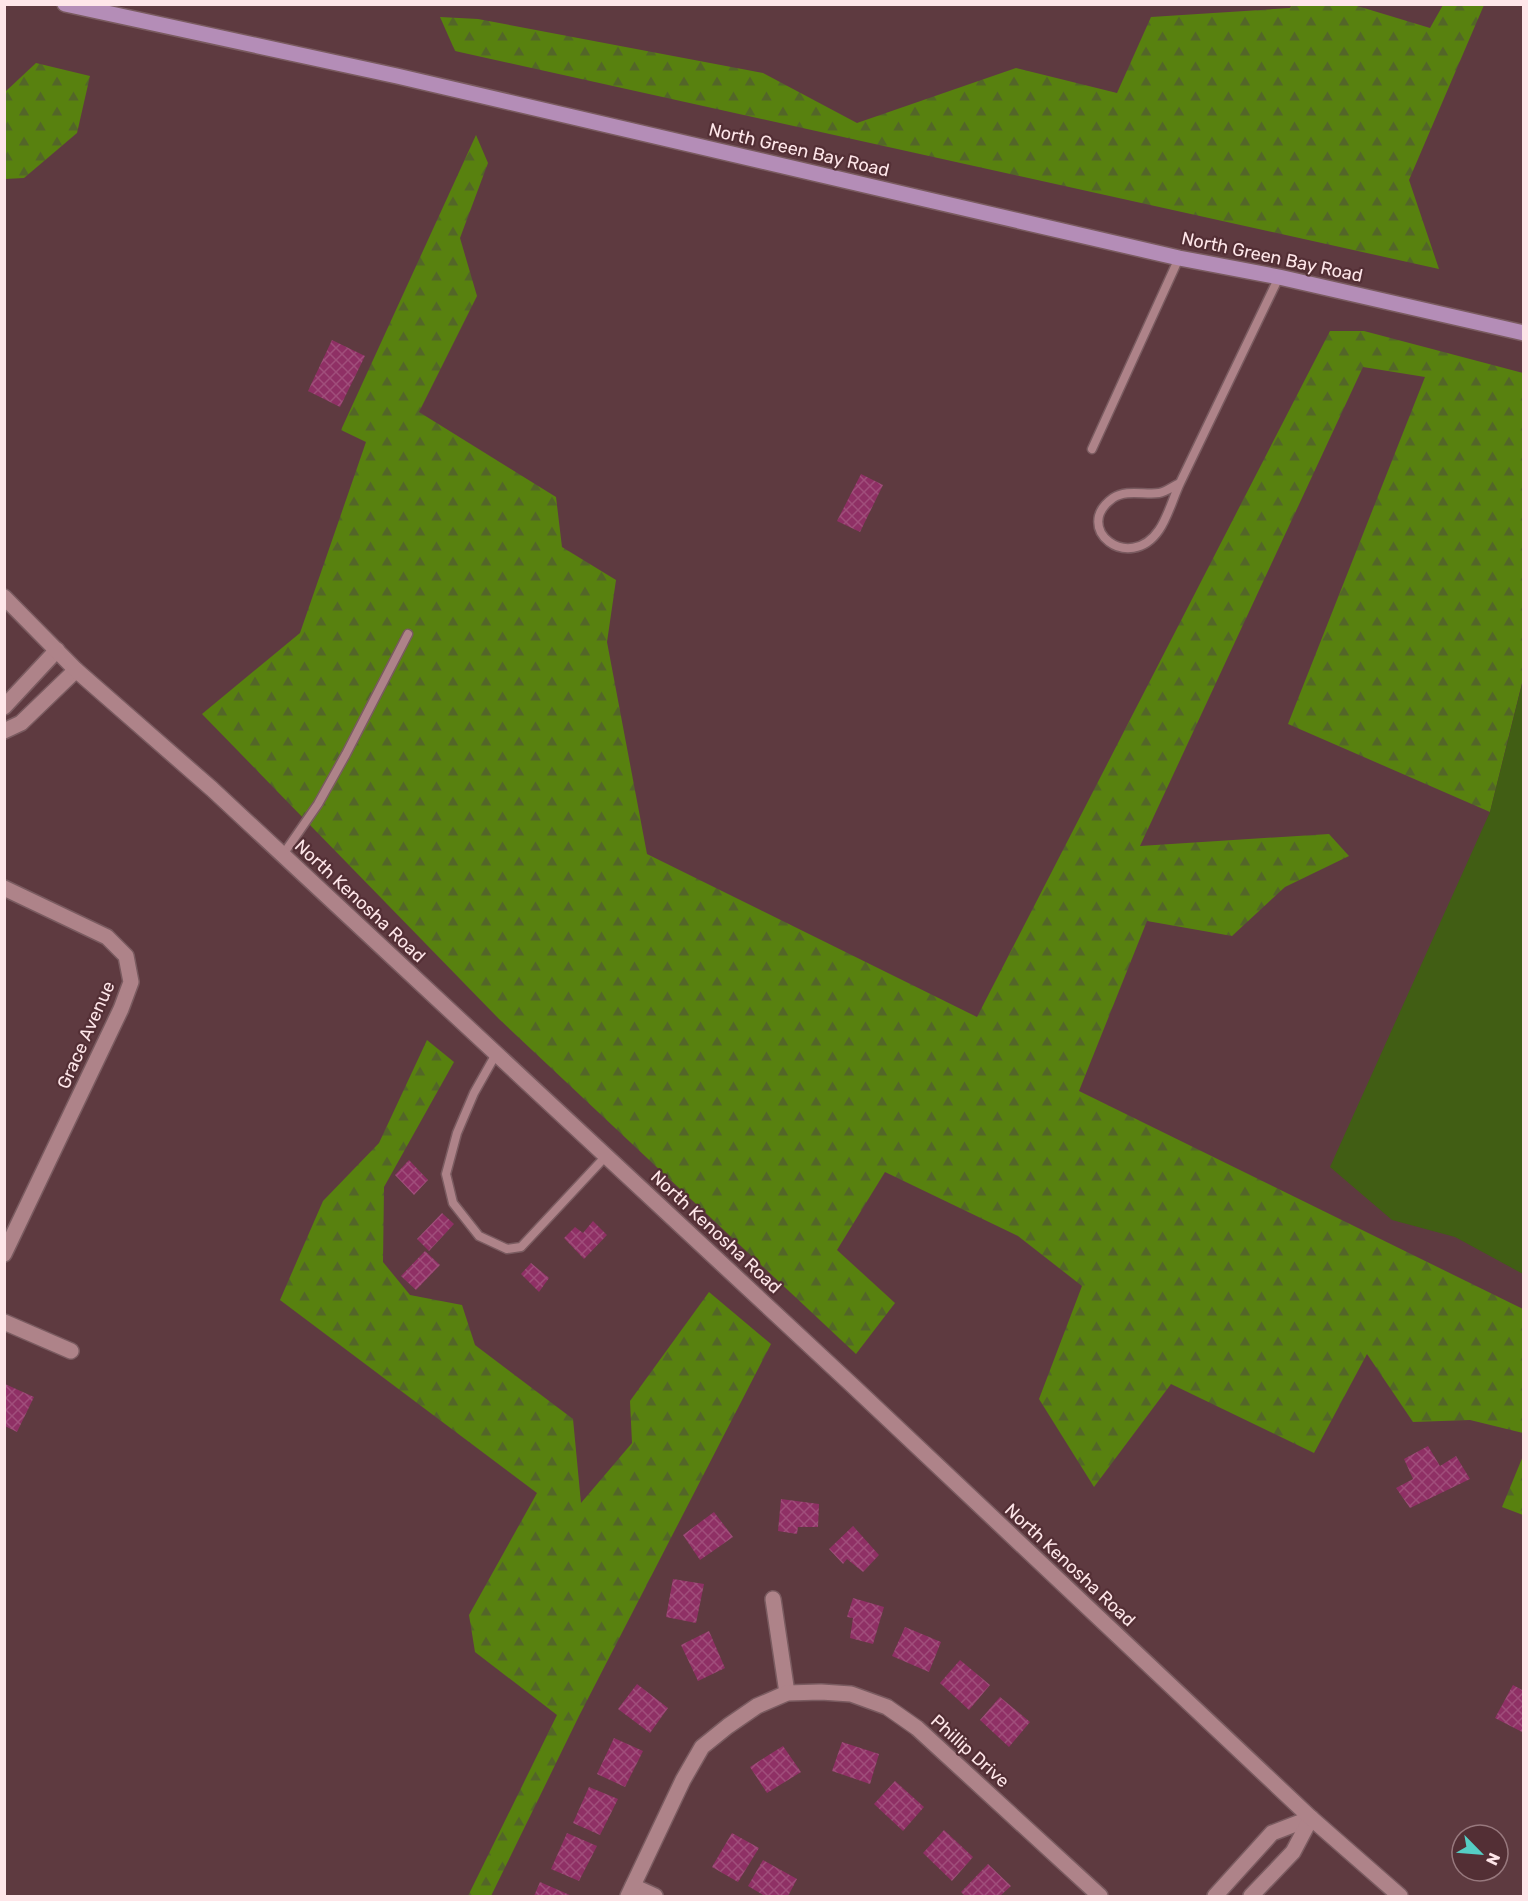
<svg xmlns="http://www.w3.org/2000/svg" width="1528" height="1901" viewBox="0 0 1528 1901" font-family="Rubik,sans-serif">
	<defs>
		<pattern id="forest-firs" width="22" height="20" patternUnits="userSpaceOnUse" patternTransform="scale(1.5)"><rect width="22" height="20" fill="#58810f"/><path d="M5 1l3.5 6h-7zM16 11l3.5 6h-7z" fill="#536628"/></pattern>
		<pattern id="building-cross-hatch" width="8" height="8" patternUnits="userSpaceOnUse" patternTransform="scale(1.5)"><rect width="8" height="8" fill="#8f3065"/><path d="M0 0l8 8M0 8l8-8" fill="none" stroke="#a04e7b"/></pattern>
	</defs>
	<rect width="100%" height="100%" fill="#5e3a40"/>
	<g fill="url(#forest-firs)">
		<path d="M1354,5L1430,28L1443,5H1484L1409,180L1439,269L455,51L440,17L478,19L763,73L857,123L1016,68L1117,93L1151,17L1290,8L1292,5Z"/>
		<path d="M36,63L90,76L77,133L24,178L5,179V92Z"/>
		<path d="M476,135L488,163L460,238L477,296L419,412L556,497L562,547L616,580L607,642L647,854L977,1017L1330,331H1364L1523,373V679L1490,812L1288,724L1425,377L1363,367L1140,846L1329,834L1349,856L1285,887L1232,936L1147,921L1079,1091L1523,1309V1433L1470,1420L1413,1422L1367,1354L1314,1453L1171,1384L1094,1487L1039,1399L1082,1286L1018,1236L885,1172L837,1250L895,1303L856,1354L499,1019L202,714L300,633L366,442L341,430Z"/>
		<path d="M427,1040L454,1062L384,1187L383,1262L410,1295L462,1305L475,1345L573,1419L581,1503L632,1443L630,1401L709,1292L771,1344L579,1716L491,1896H468L557,1715L475,1652L469,1615L537,1493L280,1300L323,1201L379,1143Z"/>
		<path d="M1523,1456V1515L1502,1507Z"/>
	</g>
	<path fill="#415e14" d="M1523,680H1524L1523,1274L1455,1237L1392,1220L1330,1167L1490,812Z"/>
	<g fill="url(#building-cross-hatch)">
		<path d="M332,340L365,356L340,407L308,391Z"/>
		<path d="M861,474L883,485L860,532L837,521Z"/>
		<path d="M409,1160L428,1180L414,1195L395,1175Z"/>
		<path d="M442,1213L454,1224L429,1251L417,1239Z"/>
		<path d="M593,1221L607,1235L584,1259L564,1238L575,1227L583,1233Z"/>
		<path d="M425,1251L440,1265L416,1290L401,1276Z"/>
		<path d="M531,1263L549,1278L539,1292L521,1274Z"/>
		<path d="M5,1384L34,1397L17,1432L5,1426Z"/>
		<path d="M1428,1446L1440,1466L1456,1456L1470,1479L1410,1508L1396,1488L1413,1479L1404,1459Z"/>
		<path d="M781,1499L819,1504L818,1527H798L797,1534L778,1531Z"/>
		<path d="M714,1512L733,1537L700,1560L683,1535Z"/>
		<path d="M853,1526L879,1555L863,1572L847,1559L843,1564L829,1549Z"/>
		<path d="M673,1579L704,1584L696,1623L666,1617Z"/>
		<path d="M853,1598L884,1607L873,1644L850,1638L853,1618L847,1617Z"/>
		<path d="M905,1627L941,1642L929,1672L892,1656Z"/>
		<path d="M709,1631L725,1668L698,1681L681,1645Z"/>
		<path d="M960,1660L990,1685L969,1710L940,1683Z"/>
		<path d="M637,1684L668,1708L650,1733L618,1709Z"/>
		<path d="M1513,1685L1524,1691V1733L1495,1718Z"/>
		<path d="M1000,1697L1030,1722L1009,1747L980,1720Z"/>
		<path d="M614,1738L643,1751L625,1787L597,1774Z"/>
		<path d="M842,1742L879,1754L870,1784L832,1771Z"/>
		<path d="M783,1746L801,1772L767,1793L750,1767Z"/>
		<path d="M895,1781L924,1807L903,1831L874,1804Z"/>
		<path d="M589,1787L618,1799L600,1835L573,1823Z"/>
		<path d="M944,1830L973,1857L952,1881L923,1853Z"/>
		<path d="M567,1833L597,1846L579,1881L551,1869Z"/>
		<path d="M732,1833L759,1848L738,1882L712,1867Z"/>
		<path d="M763,1860L797,1879L788,1896H765L748,1886Z"/>
		<path d="M988,1864L1011,1886L1000,1896H965L961,1892Z"/>
		<path d="M540,1882L572,1896H534Z"/>
	</g>
	<g fill="none" stroke-linecap="round" stroke-linejoin="round">
		<g stroke="#7a5b60" stroke-width="11">
			<g id="service">
				<path d="M1092,449L1179,258"/>
				<path d="M1180,483C1173,498 1168,517 1159,530C1129,574 1071,528 1113,498C1126,489 1145,495 1159,493C1166,492 1173,486 1180,483L1279,277"/>
				<path d="M282,856L318,804L346,754L408,634"/>
				<path d="M496,1054L474,1093L457,1133L446,1174L453,1203L479,1236L507,1249L521,1247L606,1156"/>
			</g>
		</g>
		<g stroke="#7a5b60" stroke-width="18">
			<g id="minor">
				<path d="M4,707L57,650"/>
				<path d="M4,731L21,723L76,670"/>
				<path d="M4,888L107,937L126,956L131,982L121,1009L4,1254"/>
				<path d="M4,1322L71,1351"/>
				<path d="M773,1599L787,1693"/>
				<path d="M633,1886L655,1896"/>
				<path d="M628,1896L683,1780L702,1747L728,1726L757,1706L787,1693L821,1692L851,1694L887,1707L917,1728L1100,1896"/>
				<path d="M1215,1896L1272,1833L1311,1818"/>
				<path d="M1251,1896L1293,1852L1311,1818"/>
			</g>
		</g>
		<g stroke="#7a5b60" stroke-width="18">
			<path id="tertiary" d="M4,597L76,670L212,789L852,1385L1311,1818L1400,1896"/>
		</g>
		<g stroke="#7a5b60" stroke-width="18">
			<path id="primary" d="M65,4L397,76L929,200L1179,258L1279,277L1524,333"/>
		</g>
		<use href="#service" stroke="#ae8389" stroke-width="8"/>
		<use href="#minor" stroke="#ae8389" stroke-width="15"/>
		<use href="#tertiary" stroke="#ae8389" stroke-width="15"/>
		<use href="#primary" stroke="#b48db7" stroke-width="15"/>
	</g>
	<g text-anchor="middle" dominant-baseline="central" stroke-width="4.5" stroke-linejoin="round" paint-order="stroke">
		<g font-size="18" fill="#fee6e9" stroke="#532f35">
			<text transform="translate(799 150) rotate(13)">North Green Bay Road</text>
			<text transform="translate(1272 257) rotate(12)">North Green Bay Road</text>
			<text transform="translate(360 901) rotate(43)">North Kenosha Road</text>
			<text transform="translate(86 1035) rotate(-66)">Grace Avenue</text>
			<text transform="translate(716 1232) rotate(43)">North Kenosha Road</text>
			<text transform="translate(1070 1565) rotate(43)">North Kenosha Road</text>
			<text transform="translate(970 1751) rotate(42)">Phillip Drive</text>
		</g>
	</g>
	<rect width="1528" height="1901" fill="none" stroke="#fee6e9" stroke-width="12"/>
	<g transform="translate(1480 1853) rotate(115)"><circle r="28" fill="#532f35" stroke="#97787d" stroke-width="1.5"/>
	<path d="M0-4.5L10 22L0 15L-10 22Z" fill="#55cec5"/>
	<text y="-9" font-size="16" font-weight="bold" text-anchor="middle" fill="#fee6e9">N</text>
	</g>
</svg>
